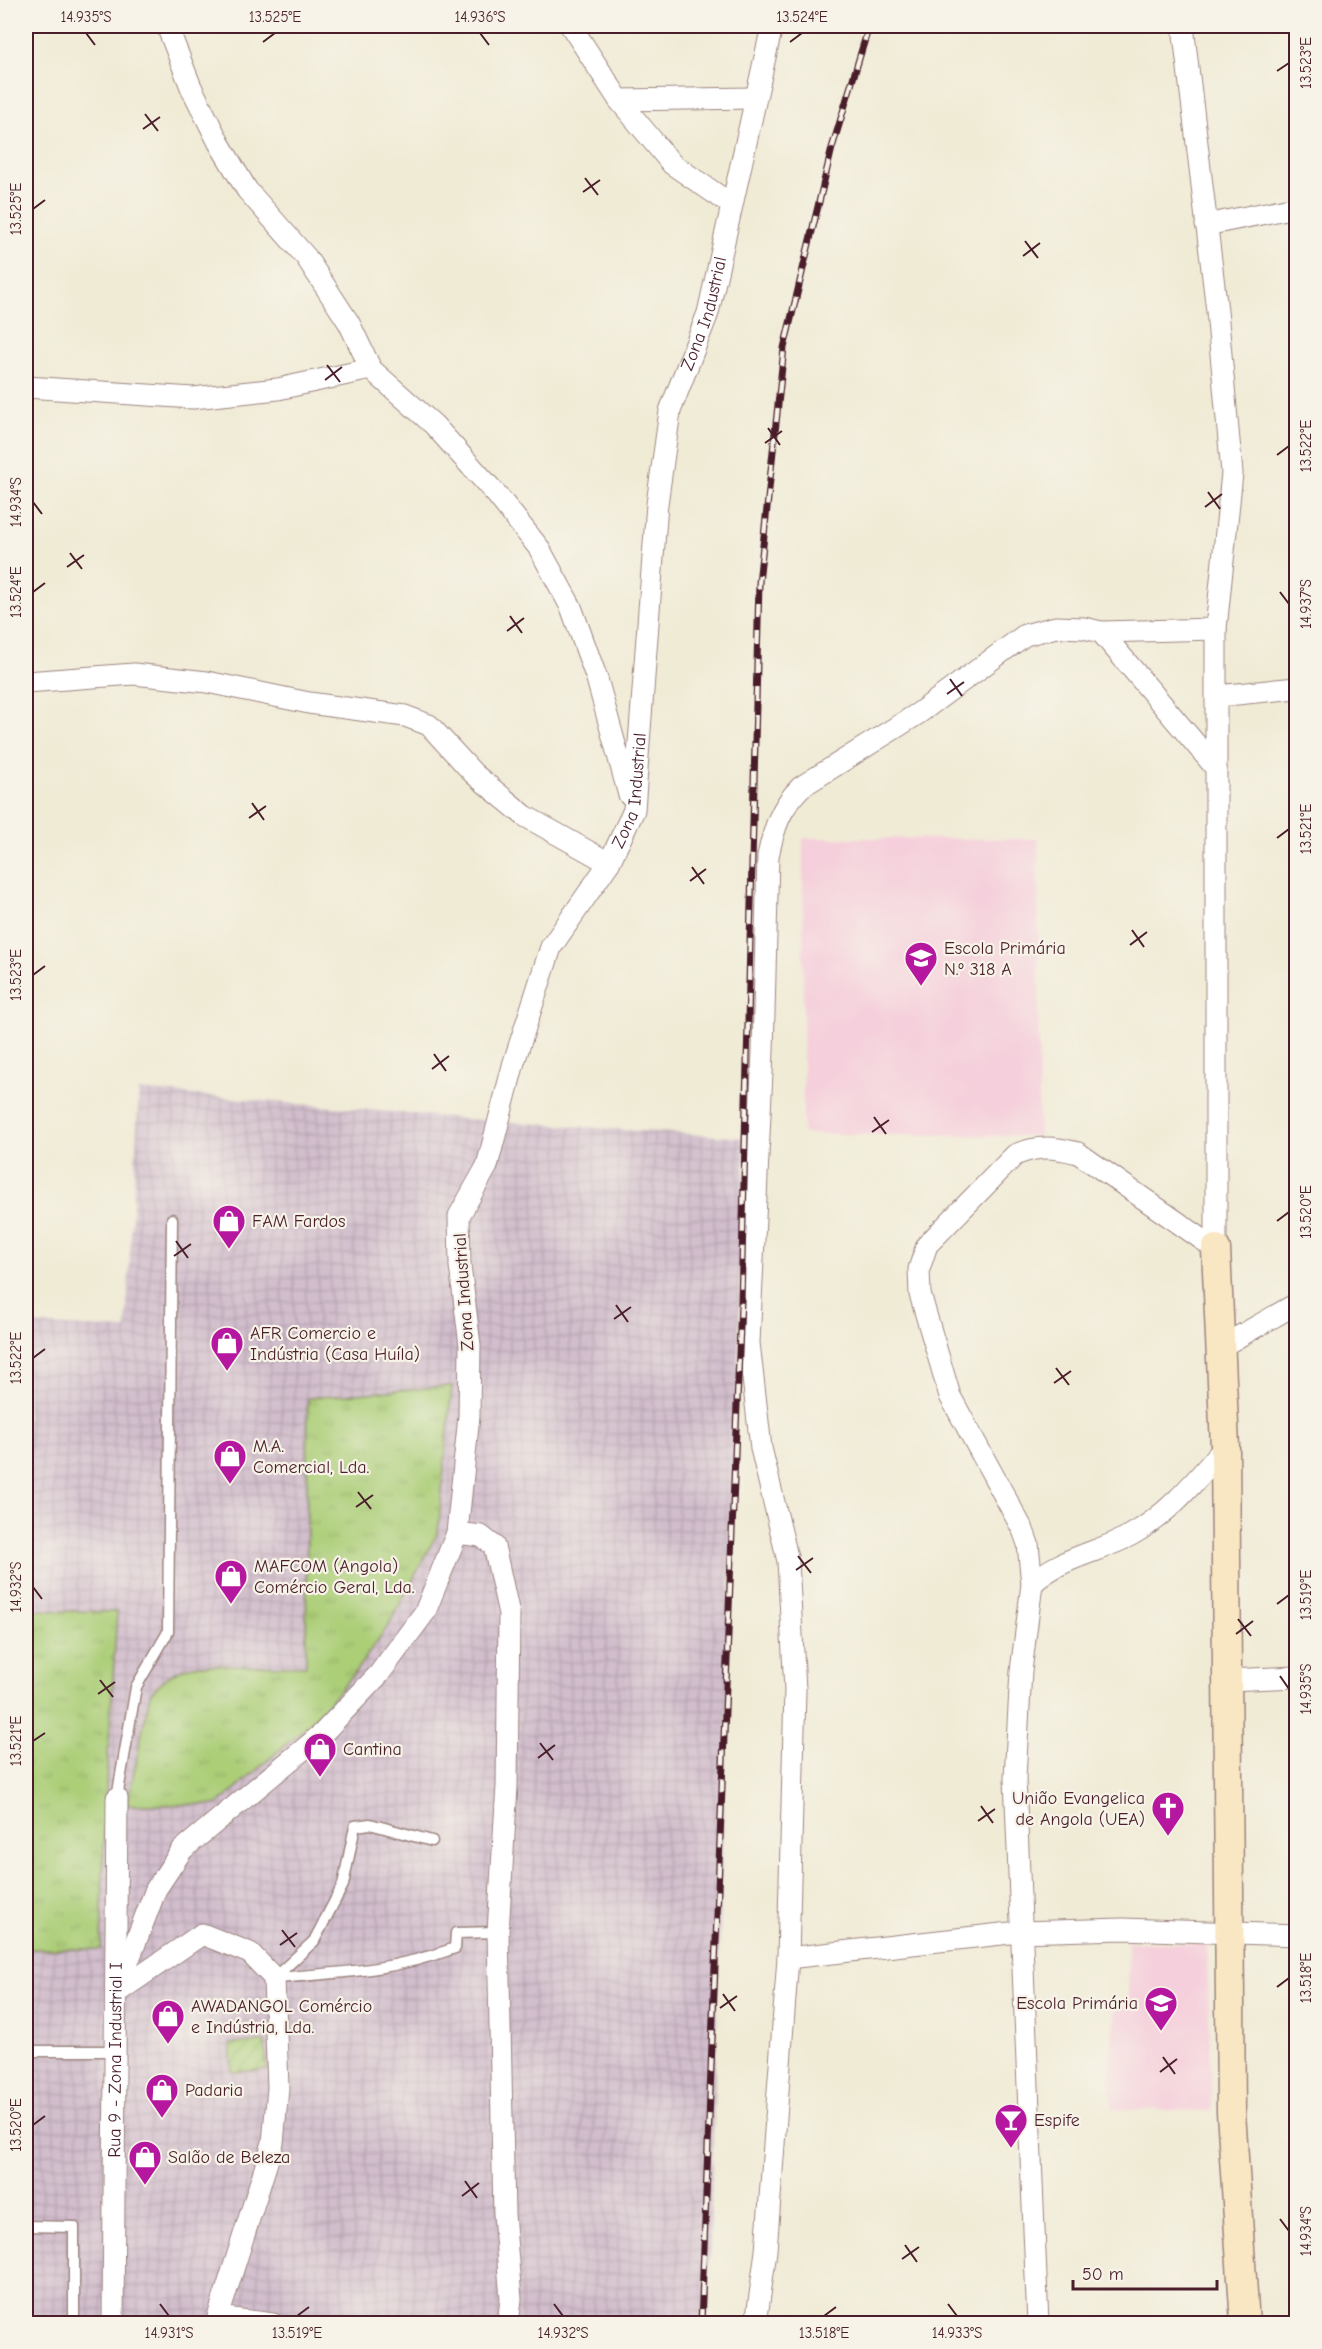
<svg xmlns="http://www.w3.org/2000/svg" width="1322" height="2349" viewBox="0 0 1322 2349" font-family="'Comic Neue',sans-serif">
	<defs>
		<pattern id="industrial-grid" width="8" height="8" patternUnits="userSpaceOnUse" patternTransform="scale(1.5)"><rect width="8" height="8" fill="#d1bdcc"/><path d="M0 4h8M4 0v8" fill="none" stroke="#b5a2af"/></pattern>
		<pattern id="grass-tufts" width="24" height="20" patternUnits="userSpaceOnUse" patternTransform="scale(1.5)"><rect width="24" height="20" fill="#abce77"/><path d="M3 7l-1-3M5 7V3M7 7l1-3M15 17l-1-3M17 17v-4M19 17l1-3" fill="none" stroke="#95b067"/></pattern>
		<pattern id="garden-furrows" width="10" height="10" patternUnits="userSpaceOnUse" patternTransform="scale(1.5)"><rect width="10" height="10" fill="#abce77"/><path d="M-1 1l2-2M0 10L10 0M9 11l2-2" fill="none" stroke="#95b067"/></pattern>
	</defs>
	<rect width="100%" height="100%" fill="#f7f3e8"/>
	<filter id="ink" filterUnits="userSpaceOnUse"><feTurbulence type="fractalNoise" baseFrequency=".0167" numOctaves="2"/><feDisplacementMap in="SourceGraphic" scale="12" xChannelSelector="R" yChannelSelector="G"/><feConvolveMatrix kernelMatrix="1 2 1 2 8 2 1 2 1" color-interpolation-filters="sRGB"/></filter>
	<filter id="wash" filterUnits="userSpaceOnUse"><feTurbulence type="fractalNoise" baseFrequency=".008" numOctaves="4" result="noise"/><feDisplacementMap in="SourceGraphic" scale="24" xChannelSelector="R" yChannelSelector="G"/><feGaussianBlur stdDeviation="1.35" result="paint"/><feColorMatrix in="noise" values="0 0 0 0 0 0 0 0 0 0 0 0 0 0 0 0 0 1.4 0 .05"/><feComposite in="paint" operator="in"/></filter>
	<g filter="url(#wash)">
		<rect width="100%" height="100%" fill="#f0ebd5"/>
		<g fill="#f5cfdb">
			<path d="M803,838L1038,839L1039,1136L803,1134Z"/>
			<path d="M1128,1942L1207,1944L1212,2111L1112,2109L1110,2058L1116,2006L1128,2004Z"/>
		</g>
		<path fill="url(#industrial-grid)" d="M139,1090L481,1120L745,1138L707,2323H26V1324L126,1329Z"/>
		<g fill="url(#grass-tufts)" stroke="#7a7651" stroke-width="1.5">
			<path d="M452,1386L438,1532L388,1626L353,1675L309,1724L218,1804L127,1805L150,1694C164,1678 177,1668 198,1665L306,1666L308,1398Z"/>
			<path d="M26,1610L117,1612L105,1803L101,1949H26Z"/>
		</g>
		<path fill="url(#garden-furrows)" stroke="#7a7651" stroke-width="1.5" d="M265,2042L267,2070L232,2072L230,2044Z"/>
	</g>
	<g filter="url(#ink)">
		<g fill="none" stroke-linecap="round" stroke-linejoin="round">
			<g stroke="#9d8580" stroke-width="13">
				<g id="lane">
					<path d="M117,1798L136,1687L168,1632L172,1219"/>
					<path d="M432,1841L370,1824L355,1826L343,1885L314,1941L274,1978C339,1973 392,1971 455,1948L456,1933L498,1932"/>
					<path d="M26,2051H115"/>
					<path d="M26,2226L74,2227V2324"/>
				</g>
			</g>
			<g stroke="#9d8580" stroke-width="23">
				<g id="street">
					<path d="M167,26L191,87L219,143L247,190L306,257L349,323L371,369L434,425L497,495L539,548L571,607L597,679L629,795"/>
					<path d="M571,26L619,100L672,164L732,205"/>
					<path d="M1183,26L1217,311L1232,473L1216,629V1249"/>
					<path d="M619,100L754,98"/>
					<path d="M1206,225L1296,207"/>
					<path d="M26,387L193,398L278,389L371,369"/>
					<path d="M1101,632L1216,768"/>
					<path d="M26,682L134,674L207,682L309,703L405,716L429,725L474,774L525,816L609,863"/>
					<path d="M1218,696L1296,688"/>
					<path d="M1219,1348L1296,1304"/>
					<path d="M457,1533L481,1536L494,1546L509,1614L507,1786L498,1932L504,2214L511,2299L508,2324"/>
					<path d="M1032,1584C1058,1558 1098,1553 1131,1535C1169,1514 1197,1479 1225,1447"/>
					<path d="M1228,1680L1296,1677"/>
					<path d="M788,1958L1019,1932L1123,1929L1296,1935"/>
					<path id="s1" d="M116,1993L156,1889L182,1850L323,1733L379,1674L425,1612L457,1533L469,1416L470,1345L460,1266L459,1216L487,1166L514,1062L551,947L609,863L634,810L657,504L670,411L708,313L772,26"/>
					<path d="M116,1993L202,1934L250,1953L274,1978L278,2088L273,2143L218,2317L273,2324"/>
					<path id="s2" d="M113,2324L117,1798"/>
					<path d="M756,2324L766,2251L788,1958L795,1690L788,1561L761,1448L749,1343L763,1052L768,856C774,828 780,808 801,787L919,713L1025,635L1056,627L1084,628L1101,632L1216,629"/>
					<path d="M1038,2324L1015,1778L1021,1671L1032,1584L1028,1544L1023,1530L950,1396L920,1294L919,1269L927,1245L1015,1155C1038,1145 1054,1147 1078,1153L1216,1249"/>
				</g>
			</g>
			<g stroke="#9d8580" stroke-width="31">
				<path id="secondary" d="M1216,1249L1225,1447L1231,2112L1245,2324"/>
			</g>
			<use href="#lane" stroke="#fff" stroke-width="10"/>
			<use href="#street" stroke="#fff" stroke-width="21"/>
			<use href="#secondary" stroke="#f9e7c3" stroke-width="28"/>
			<g stroke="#4a1f2b" stroke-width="7">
				<path id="rail" d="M701,2324L741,1302L759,583L784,348L832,148L869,26"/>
			</g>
			<use href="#rail" stroke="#f7f3e8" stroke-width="4.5" stroke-dasharray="14" stroke-linecap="butt"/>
		</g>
	</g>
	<path fill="none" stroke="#4a1f2b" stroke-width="2" d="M86,33L95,45M480,33L489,45M263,42L275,33M790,42L802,33M1277,71L1289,63M145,114L158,131M143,129L160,117M585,178L598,195M583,192L600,180M33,209L45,200M1025,241L1038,258M1023,256L1040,243M327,365L340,382M325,380L342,367M768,428L780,445M765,443L782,431M1277,455L1289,446M1208,492L1220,509M33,502L42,514M1205,507L1222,494M70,553L82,569M67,567L84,555M33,592L45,583M1280,592L1289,604M510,616L522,633M507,631L524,618M950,679L962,696M947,694L964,682M252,803L264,820M249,818L266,806M1277,838L1289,829M692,867L704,884M690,881L706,869M1132,930L1144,947M1130,945L1147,932M33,975L45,966M434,1054L446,1071M432,1069L449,1056M874,1117L886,1134M872,1132L889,1120M1277,1221L1289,1212M176,1241L188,1258M174,1256L191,1244M616,1305L628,1322M614,1319L631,1307M33,1358L45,1349M1056,1368L1069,1385M1054,1383L1071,1371M358,1492L371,1509M356,1507L373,1495M798,1556L811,1573M796,1570L813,1558M33,1587L42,1599M1277,1604L1289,1595M1238,1619L1251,1636M1236,1634L1253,1621M1280,1676L1289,1689M100,1680L113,1697M98,1694L115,1682M33,1741L45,1733M540,1743L553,1760M538,1758L555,1745M981,1806L993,1823M978,1821L995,1809M282,1930L295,1947M280,1945L297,1933M1277,1987L1289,1978M723,1994L735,2011M720,2008L737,1996M1163,2057L1175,2074M1160,2072L1177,2059M33,2125L45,2116M465,2181L477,2198M462,2196L479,2183M1280,2219L1289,2231M905,2245L917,2262M902,2259L919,2247M160,2304L169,2316M554,2304L563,2316M948,2304L957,2316M297,2316L309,2307M824,2316L836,2307"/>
	<defs>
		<g id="school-pin" transform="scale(1.725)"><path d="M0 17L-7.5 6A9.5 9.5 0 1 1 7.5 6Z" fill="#b5179e" stroke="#f7f3e8"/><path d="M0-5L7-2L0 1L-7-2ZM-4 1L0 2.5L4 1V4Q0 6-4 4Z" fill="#fff"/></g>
		<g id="shop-pin" transform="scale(1.725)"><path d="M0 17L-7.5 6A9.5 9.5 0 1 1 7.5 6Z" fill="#b5179e" stroke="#f7f3e8"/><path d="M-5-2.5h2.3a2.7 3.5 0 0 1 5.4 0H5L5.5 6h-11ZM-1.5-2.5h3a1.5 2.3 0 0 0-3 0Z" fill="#fff"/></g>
		<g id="church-pin" transform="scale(1.725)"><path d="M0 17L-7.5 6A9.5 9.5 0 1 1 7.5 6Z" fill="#b5179e" stroke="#f7f3e8"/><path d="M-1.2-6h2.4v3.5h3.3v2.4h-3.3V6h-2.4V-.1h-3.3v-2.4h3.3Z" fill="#fff"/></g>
		<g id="bar-pin" transform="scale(1.725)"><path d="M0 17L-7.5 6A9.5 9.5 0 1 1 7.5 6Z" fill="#b5179e" stroke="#f7f3e8"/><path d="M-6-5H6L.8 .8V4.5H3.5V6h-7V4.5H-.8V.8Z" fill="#fff"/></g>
	</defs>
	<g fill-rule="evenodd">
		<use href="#school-pin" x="921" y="958"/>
		<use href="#shop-pin" x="229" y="1221"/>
		<use href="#shop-pin" x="227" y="1343"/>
		<use href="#shop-pin" x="230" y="1456"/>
		<use href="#shop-pin" x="231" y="1576"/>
		<use href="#shop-pin" x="320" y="1749"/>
		<use href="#church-pin" x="1168" y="1808"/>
		<use href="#school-pin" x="1161" y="2003"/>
		<use href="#shop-pin" x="168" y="2016"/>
		<use href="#shop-pin" x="162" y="2090"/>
		<use href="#bar-pin" x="1011" y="2120"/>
		<use href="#shop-pin" x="145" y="2157"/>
	</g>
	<g text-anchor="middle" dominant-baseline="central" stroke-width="4.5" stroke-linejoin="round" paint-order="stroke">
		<g font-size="18" fill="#4a1f2b" stroke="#f7f3e8">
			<text stroke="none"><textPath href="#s1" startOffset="1854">Zona Industrial</textPath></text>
			<text stroke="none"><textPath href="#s1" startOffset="1368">Zona Industrial</textPath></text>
			<text transform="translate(464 1292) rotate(-94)">Zona Industrial</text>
			<text stroke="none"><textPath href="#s2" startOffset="264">Rua 9 - Zona Industrial I</textPath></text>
		</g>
		<g font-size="18" fill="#4a1f2b" stroke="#f7f3e8" text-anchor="start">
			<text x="944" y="948">Escola Primária<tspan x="944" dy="21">N.º 318 A</tspan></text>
			<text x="252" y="1221">FAM Fardos</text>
			<text x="250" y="1333">AFR Comercio e<tspan x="250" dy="21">Indústria (Casa Huíla)</tspan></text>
			<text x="253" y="1446">M.A.<tspan x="253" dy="21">Comercial, Lda.</tspan></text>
			<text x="254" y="1566">MAFCOM (Angola)<tspan x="254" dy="21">Comércio Geral, Lda.</tspan></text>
			<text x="343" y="1749">Cantina</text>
			<text x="1145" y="1798" text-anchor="end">União Evangelica<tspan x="1145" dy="21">de Angola (UEA)</tspan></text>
			<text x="1138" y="2003" text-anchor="end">Escola Primária</text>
			<text x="191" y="2006">AWADANGOL Comércio<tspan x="191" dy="21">e Indústria, Lda.</tspan></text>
			<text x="185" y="2090">Padaria</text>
			<text x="1034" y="2120">Espife</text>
			<text x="168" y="2157">Salão de Beleza</text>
		</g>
	</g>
	<rect width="1322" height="2349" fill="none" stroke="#f7f3e8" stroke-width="66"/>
	<path d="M1073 2280v9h144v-9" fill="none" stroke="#4a1f2b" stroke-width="3"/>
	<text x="1082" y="2280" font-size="18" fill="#4a1f2b" stroke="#f7f3e8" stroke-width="4.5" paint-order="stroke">50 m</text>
	<rect x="33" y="33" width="1256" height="2283" fill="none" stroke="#4a1f2b" stroke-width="2"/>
	<g font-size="15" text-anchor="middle" fill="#4a1f2b">
		<text x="86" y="22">14.935°S</text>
		<text x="275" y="22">13.525°E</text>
		<text x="480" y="22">14.936°S</text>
		<text x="802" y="22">13.524°E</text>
		<text transform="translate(1306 63) rotate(-90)" y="5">13.523°E</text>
		<text transform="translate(16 209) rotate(-90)" y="5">13.525°E</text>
		<text transform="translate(1306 446) rotate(-90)" y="5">13.522°E</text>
		<text transform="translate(16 502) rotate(-90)" y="5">14.934°S</text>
		<text transform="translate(16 592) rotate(-90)" y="5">13.524°E</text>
		<text transform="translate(1306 604) rotate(-90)" y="5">14.937°S</text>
		<text transform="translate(1306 829) rotate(-90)" y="5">13.521°E</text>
		<text transform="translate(16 975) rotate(-90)" y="5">13.523°E</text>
		<text transform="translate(1306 1212) rotate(-90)" y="5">13.520°E</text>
		<text transform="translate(16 1358) rotate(-90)" y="5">13.522°E</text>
		<text transform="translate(16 1587) rotate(-90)" y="5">14.932°S</text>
		<text transform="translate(1306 1595) rotate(-90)" y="5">13.519°E</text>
		<text transform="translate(1306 1689) rotate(-90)" y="5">14.935°S</text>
		<text transform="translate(16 1741) rotate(-90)" y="5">13.521°E</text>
		<text transform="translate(1306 1978) rotate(-90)" y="5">13.518°E</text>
		<text transform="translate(16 2125) rotate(-90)" y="5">13.520°E</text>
		<text transform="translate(1306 2231) rotate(-90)" y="5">14.934°S</text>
		<text x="169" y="2338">14.931°S</text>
		<text x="297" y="2338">13.519°E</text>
		<text x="563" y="2338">14.932°S</text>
		<text x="824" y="2338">13.518°E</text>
		<text x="957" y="2338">14.933°S</text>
	</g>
</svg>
